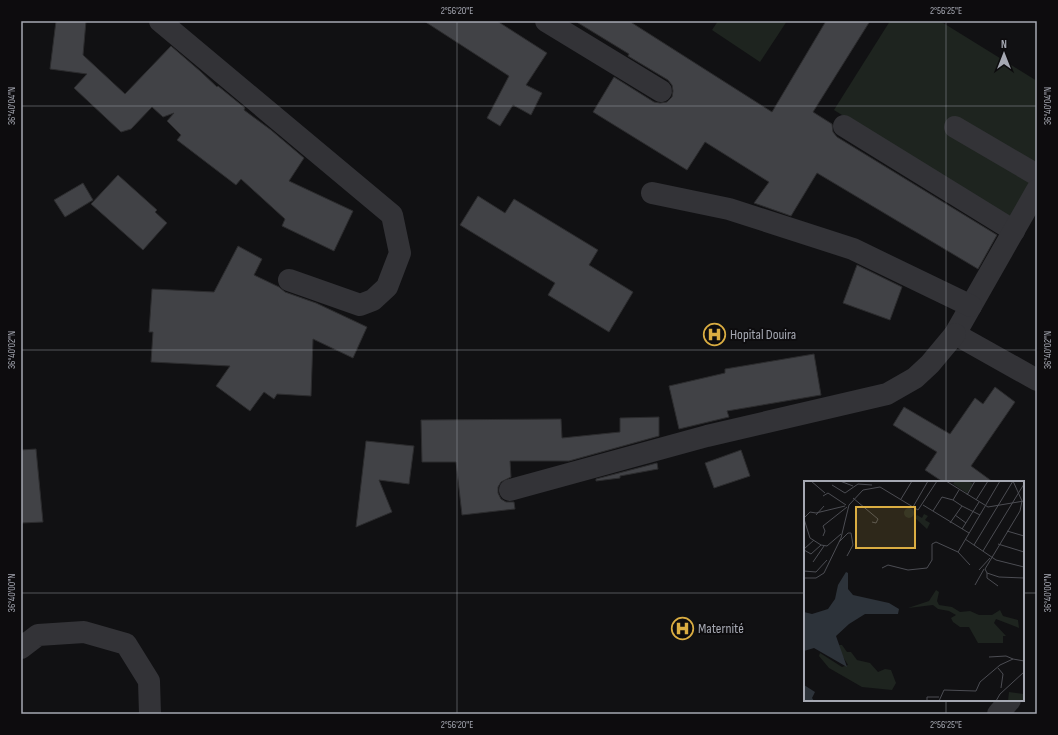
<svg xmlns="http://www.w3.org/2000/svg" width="1058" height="735" viewBox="0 0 1058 735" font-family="'Sofia Sans Condensed',sans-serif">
<rect width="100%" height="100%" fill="#111113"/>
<g fill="#1e241f">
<path d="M 718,21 L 787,21 L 760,62 L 712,30 Z"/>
<path d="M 890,21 L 940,21 L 1037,81 L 1037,180 L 1011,221 L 834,110 Z"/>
</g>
<g fill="#414246" stroke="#2c2c2e">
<path d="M 56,21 L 86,21 L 83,55 L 125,94 L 171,46 L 200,71 L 217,87 L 218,86 L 245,108 L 244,110 L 271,130 L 304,158 L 289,181 L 353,211 L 334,251 L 282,226 L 285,219 L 241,179 L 236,185 L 177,140 L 181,135 L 167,121 L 174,113 L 163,117 L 152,107 L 131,129 L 121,132 L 74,88 L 87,74 L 50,69 Z"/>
<path d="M 424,21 L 497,21 L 547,53 L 526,85 L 542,93 L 531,115 L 513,105 L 500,126 L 487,118 L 509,76 Z"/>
<path d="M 575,21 L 629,21 L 772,112 L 826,21 L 870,21 L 813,112 L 832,124 L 833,132 L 837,137 L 997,235 L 978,269 L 817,173 L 791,216 L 754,203 L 769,182 L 705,142 L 687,170 L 593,112 L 614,77 L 654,102 L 660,103 L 667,102 L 672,97 L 673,91 L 672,85 L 668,80 L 628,56 L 629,54 Z"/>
<path d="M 118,175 L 157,210 L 155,212 L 167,223 L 143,250 L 91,204 Z"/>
<path d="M 83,183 L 93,200 L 65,217 L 54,200 Z"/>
<path d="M 478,196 L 505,213 L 514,199 L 598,250 L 589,265 L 633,292 L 609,332 L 548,295 L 555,283 L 460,225 Z"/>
<path d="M 238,246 L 262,259 L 254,275 L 279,287 L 285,292 L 316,303 L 367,327 L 353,358 L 313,339 L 311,396 L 277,394 L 274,399 L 264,392 L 250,411 L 216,386 L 230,366 L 151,362 L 153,332 L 149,332 L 152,289 L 214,292 Z"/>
<path d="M 857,265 L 902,287 L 890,320 L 843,303 Z"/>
<path d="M 814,354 L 821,395 L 727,411 L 729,417 L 679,429 L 669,386 L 725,373 L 725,369 Z"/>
<path d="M 995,387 L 1015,402 L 971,466 L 993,482 L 943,482 L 925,470 L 937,452 L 893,425 L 904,407 L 950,434 L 975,398 L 983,404 Z"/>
<path d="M 659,417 L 659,436 L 569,461 L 510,461 L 511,477 L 501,482 L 498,487 L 498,493 L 501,499 L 506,502 L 514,502 L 515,509 L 462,515 L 456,462 L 422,462 L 421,420 L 561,419 L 562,438 L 620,432 L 620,418 Z"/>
<path d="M 366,441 L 414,446 L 409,484 L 379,480 L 392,512 L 356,527 Z"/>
<path d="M 36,449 L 43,522 L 21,523 L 21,450 Z"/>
<path d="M 741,450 L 750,476 L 714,488 L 705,463 Z"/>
<path d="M 657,463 L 658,469 L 620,476 L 620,478 L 596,481 L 596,479 Z"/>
</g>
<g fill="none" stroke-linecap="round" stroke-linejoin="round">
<g stroke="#333337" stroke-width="22">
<path d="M 160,21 L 392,215 L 400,253 L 387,287 L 373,300 L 360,305 L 289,280"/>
<path d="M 546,21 L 661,91"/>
<path d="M 844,126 L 1014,231"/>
<path d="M 955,127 L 1037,175"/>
<path d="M 1037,190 L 955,334 L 1037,380"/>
<path d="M 652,193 L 729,209 L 853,249 L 971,306"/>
<path d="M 510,490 L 707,436 L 887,394 L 915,378 L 930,364 L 955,334"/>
<path d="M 21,648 L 38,635 L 84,632 L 126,644 L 149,681 L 150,714"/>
<path d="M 998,714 L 1010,700"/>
</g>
</g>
<path fill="none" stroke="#a5a8b2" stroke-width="1" stroke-opacity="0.45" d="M 457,21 L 457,714M 946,21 L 946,482M 21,106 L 1037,106M 21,350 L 1037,350M 21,593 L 805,593M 1023,593 L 1037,593M 946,700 L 946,714"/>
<defs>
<symbol id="hospital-ring" viewBox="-11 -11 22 22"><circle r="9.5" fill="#0d0c0e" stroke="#daad42" stroke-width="1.5"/><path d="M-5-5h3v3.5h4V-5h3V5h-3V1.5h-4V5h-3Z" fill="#daad42"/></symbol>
</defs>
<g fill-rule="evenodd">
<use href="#hospital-ring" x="702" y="322" width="25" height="25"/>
<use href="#hospital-ring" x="670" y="616" width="25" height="25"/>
</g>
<g text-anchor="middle" stroke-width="4" stroke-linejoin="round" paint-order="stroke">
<g font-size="14" fill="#a5a8b2" stroke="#0d0c0e" text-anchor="start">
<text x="730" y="339">Hopital Douira</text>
<text x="698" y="633">Maternité</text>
</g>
</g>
<g transform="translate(804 481)">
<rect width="220" height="220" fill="#111113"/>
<path d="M 151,0 L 164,0 L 169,3 L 163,12 L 149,3 ZM100 32a5 5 0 1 1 10 0a5 5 0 1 1-10 0ZM 120,33 L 124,35 L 121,39 L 126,42 L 123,48 L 111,37 L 113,34 L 118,37 ZM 132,109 L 135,111 L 133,120 L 135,124 L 148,126 L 156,131 L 166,130 L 175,134 L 188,134 L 196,129 L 199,135 L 214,139 L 215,147 L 192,138 L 190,142 L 202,155 L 199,155 L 199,162 L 174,162 L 165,146 L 156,146 L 149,141 L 147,137 L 152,134 L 145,130 L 134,128 L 129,124 L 104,127 L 125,120 ZM 35,164 L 38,164 L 43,171 L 47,171 L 53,179 L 66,182 L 74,191 L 81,188 L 87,189 L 92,202 L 88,209 L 58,206 L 25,187 L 15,175 L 16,172 L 38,186 L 44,184 L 36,171 ZM 205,211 L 220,213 L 220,220 L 204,220 Z" fill="#1e241f"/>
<path d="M 42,91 L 44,92 L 44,108 L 49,114 L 85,122 L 95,128 L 94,133 L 61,133 L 45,143 L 32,155 L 43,186 L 10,167 L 0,170 L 0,131 L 8,133 L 24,128 L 31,118 L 34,104 ZM 0,204 L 11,211 L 8,217 L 10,220 L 0,220 Z" fill="#2d333a"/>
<path fill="none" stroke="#4c4d53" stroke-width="1" d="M 7,0 L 21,12M 36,0 L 49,5M 142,0 L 184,26 L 220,20M 209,0 L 218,20M 28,4 L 41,12 L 54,3 L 68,4M 163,14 L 171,0M 19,15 L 24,12 L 42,24M 49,17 L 74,38 L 72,42 L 68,41M 97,18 L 108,0M 172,19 L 184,0M 218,20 L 216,30 L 181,88 L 183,92 L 195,96 L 220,97M 119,24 L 165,52M 158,25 L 176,34M 109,26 L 124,0M 129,30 L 138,16 L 149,19M 12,34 L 20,25M 151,34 L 162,42M 0,37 L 6,31 L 12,32 L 41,25M 0,38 L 6,57 L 17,64 L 23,65 L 37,53M 146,42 L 158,25 L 149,19 L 155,9M 158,48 L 175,21M 203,50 L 220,55M 19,55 L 21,50 L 19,45 L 43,26M 161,58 L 192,79 L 220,86M 35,61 L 44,52 L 47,52 L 49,64 L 43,75M 194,63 L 220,71M 170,64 L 209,0M 0,68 L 10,59M 0,69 L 7,73 L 17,64M 179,70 L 220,3M 154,71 L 196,0M 9,81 L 20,65M 78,87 L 84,84 L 104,89 L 123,87 L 128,79 L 128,63 L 132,61 L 154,71 L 166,84M 175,89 L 186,77M 0,90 L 12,91 L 23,79M 183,92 L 183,97 L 194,105M 0,97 L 12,97 L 20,92 L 37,57 L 45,24 L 59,9 L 76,6 L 114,29 L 133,0M 171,104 L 180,88M 185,176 L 202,175 L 209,178M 194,187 L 199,193 L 197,207M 123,220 L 123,216 L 135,216M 135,220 L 140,209 L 172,210 L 176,201 L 196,184 L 209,178 L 220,180M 192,220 L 196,213 L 220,191"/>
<path fill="#daad42" fill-opacity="0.15" stroke="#daad42" stroke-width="2" d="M 52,26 L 111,26 L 111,67 L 52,67 Z"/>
<rect width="220" height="220" fill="none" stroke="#a5a8b2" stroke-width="2"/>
</g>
<rect width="1058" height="735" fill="none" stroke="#0d0c0e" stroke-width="44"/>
<g transform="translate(1004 54)" stroke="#0d0c0e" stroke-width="3" paint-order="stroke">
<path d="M0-3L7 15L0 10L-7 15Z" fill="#a5a8b2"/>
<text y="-6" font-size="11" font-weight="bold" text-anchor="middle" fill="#a5a8b2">N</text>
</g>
<rect x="22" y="22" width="1014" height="691" fill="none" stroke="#a5a8b2" stroke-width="1.5"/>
<g font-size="10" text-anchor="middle" fill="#a5a8b2">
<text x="457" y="14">2°56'20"E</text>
<text x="946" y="14">2°56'25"E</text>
<text transform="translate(11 106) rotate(-90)" y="4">36°40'04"N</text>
<text transform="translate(1047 106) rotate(-90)" y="4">36°40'04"N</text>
<text transform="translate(11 350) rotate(-90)" y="4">36°40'02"N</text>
<text transform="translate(1047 350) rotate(-90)" y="4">36°40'02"N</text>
<text transform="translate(11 593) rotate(-90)" y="4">36°40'00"N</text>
<text transform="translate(1047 593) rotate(-90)" y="4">36°40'00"N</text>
<text x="457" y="728">2°56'20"E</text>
<text x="946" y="728">2°56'25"E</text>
</g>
</svg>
